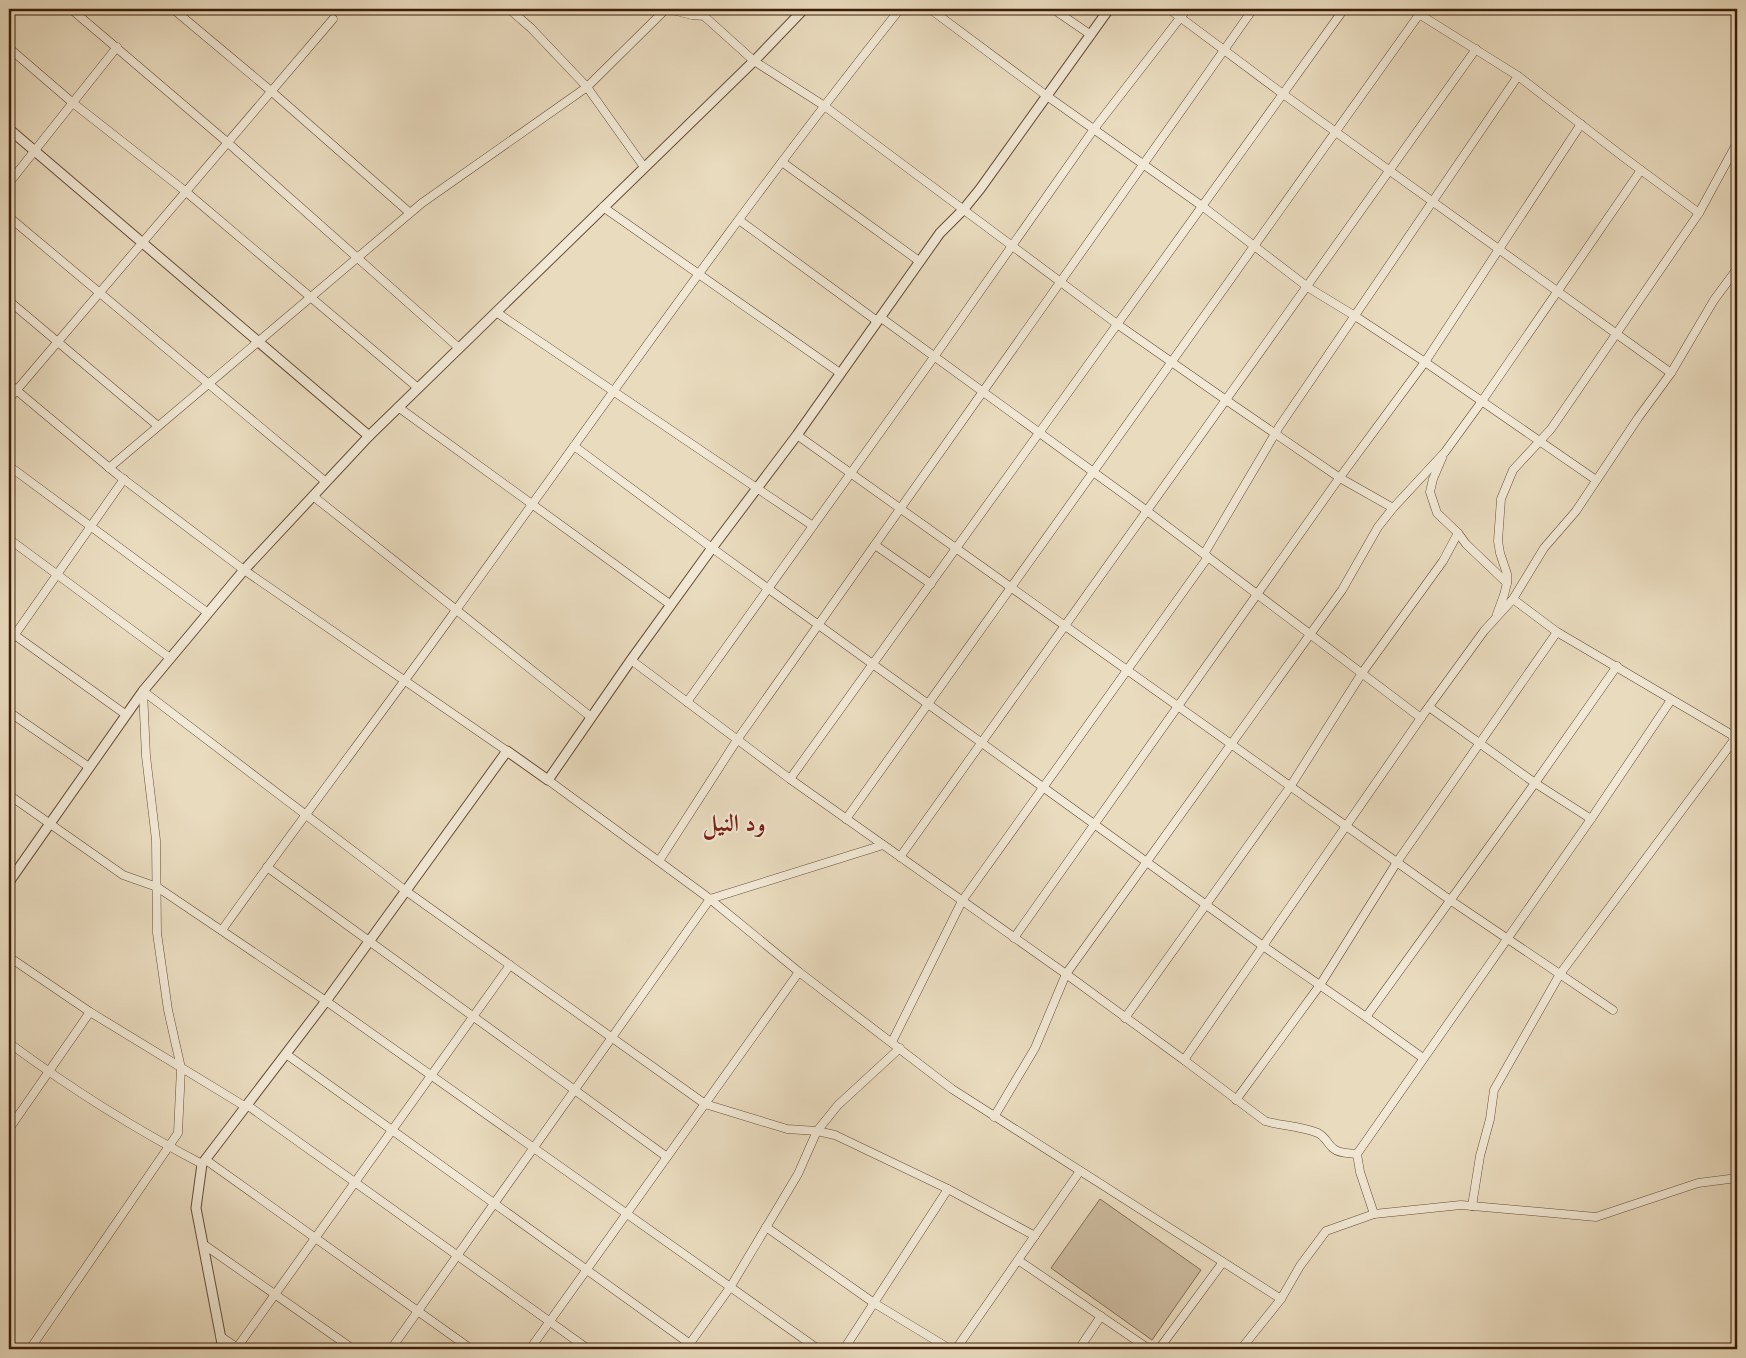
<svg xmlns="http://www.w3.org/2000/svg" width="1746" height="1358" viewBox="0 0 1746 1358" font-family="'Libre Caslon Text',Amiri,serif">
<rect width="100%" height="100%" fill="#e9dbbe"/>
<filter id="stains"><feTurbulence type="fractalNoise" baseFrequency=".004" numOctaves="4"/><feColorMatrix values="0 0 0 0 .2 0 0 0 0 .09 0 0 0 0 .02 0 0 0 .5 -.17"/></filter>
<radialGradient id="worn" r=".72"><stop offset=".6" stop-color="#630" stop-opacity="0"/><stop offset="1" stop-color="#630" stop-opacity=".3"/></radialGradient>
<path fill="#ccbb9f" stroke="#846c54" d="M 1100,1199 L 1201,1270 L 1152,1340 L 1051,1268 Z"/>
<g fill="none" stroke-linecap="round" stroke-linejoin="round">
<defs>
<g id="minor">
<path d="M 71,9 L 227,142 L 459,348"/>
<path d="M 173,9 L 271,91 L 410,213"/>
<path d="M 509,9 L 531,28 L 587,87 L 644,167"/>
<path d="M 668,9 L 692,15 L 704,16 L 754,61 L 823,105 L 1117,324 L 1226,400 L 1340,478 L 1393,508"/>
<path d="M 930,9 L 1047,96 L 1202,206 L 1309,288 L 1355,316 L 1425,362 L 1596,480"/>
<path d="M 1053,9 L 1091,35"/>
<path d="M 1169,9 L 1283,94 L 1671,373"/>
<path d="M 1411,9 L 1518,76 L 1626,159 L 1699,213"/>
<path d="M 9,48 L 73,103 L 185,191 L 418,388"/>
<path d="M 782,162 L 919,261"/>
<path d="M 9,183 L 117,47"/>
<path d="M 603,207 L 840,373"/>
<path d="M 9,217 L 326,482"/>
<path d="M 739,220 L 877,321"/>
<path d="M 9,301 L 158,426"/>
<path d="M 496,312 L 813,526"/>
<path d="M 880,317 L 1147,511 L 1421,718"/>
<path d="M 9,384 L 118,475 L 244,570 L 507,751"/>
<path d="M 9,399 L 333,19"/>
<path d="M 398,407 L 671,605"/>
<path d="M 797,435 L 1450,900 L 1613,1010"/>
<path d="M 574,446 L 712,548 L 1263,946 L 1366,1017 L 1535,783 L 1617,666"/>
<path d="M 1442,458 L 1433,479 L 1430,492 L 1437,513 L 1458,533 L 1466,544 L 1507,583"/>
<path d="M 9,466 L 208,613"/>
<path d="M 109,468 L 422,203 L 587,87 L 666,9"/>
<path d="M 313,496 L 591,717"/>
<path d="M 9,539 L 170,658"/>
<path d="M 875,545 L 931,584"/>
<path d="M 1204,554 L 1279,427 L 1518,76"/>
<path d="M 1497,614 L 1504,595 L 1507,583 L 1507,574 L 1500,553 L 1498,541 L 1501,499 L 1513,470 L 1551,429 L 1699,213 L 1737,143"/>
<path d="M 9,631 L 125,714"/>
<path d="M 9,643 L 124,479"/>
<path d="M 631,660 L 790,779 L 1066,974 L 1184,1060 L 1425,712 L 1484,631 L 1513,599 L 1544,548 L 1576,511 L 1638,418 L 1671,373 L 1714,300 L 1737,269"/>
<path d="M 143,691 L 406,891 L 705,1104 L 787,1129 L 817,1131 L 835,1135 L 948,1189 L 1035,1236"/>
<path d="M 687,702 L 934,357 L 1094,129 L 1187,9"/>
<path d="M 1429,707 L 1535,783 L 1591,819"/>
<path d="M 9,712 L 89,767"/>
<path d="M 790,779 L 1344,9"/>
<path d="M 548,780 L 710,899 L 799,972 L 952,1089 L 1281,1299"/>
<path d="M 9,795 L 123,875 L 157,887 L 326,1001 L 818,1349"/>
<path d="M 846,819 L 1423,9"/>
<path d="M 900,857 L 1476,49"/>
<path d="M 659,861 L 737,740 L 1253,9"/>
<path d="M 267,867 L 667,1157"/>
<path d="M 222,930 C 299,822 379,717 456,610 C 602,408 745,204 900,9"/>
<path d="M 1014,938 L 1335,484 L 1425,362 L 1581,124"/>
<path d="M 9,957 L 90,1012 L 246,1107"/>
<path d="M 1366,1017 L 1423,1058"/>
<path d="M 1125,1018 L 1290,787 L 1362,673 L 1443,561 L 1458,533"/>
<path d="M 892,1042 L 962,901 L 1208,557"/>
<path d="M 9,1043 C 70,1088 135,1129 202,1164"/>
<path d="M 286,1054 L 697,1349"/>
<path d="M 1184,1060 L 1265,1121 C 1282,1126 1301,1126 1318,1133 C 1326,1137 1328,1145 1334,1149 C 1340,1154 1350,1153 1357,1154 L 1360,1172 L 1374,1214"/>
<path d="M 1236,1100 L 1320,985 L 1397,862 L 1557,632"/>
<path d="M 247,1105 L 588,1349"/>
<path d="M 994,1117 L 1035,1048 L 1066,974 L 1342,590 L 1378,527 L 1393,508 L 1445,452 L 1482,401 L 1641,170"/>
<path d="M 9,1129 L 90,1012"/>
<path d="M 1357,1154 L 1591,819 L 1671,700"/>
<path d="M 206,1160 L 471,1349"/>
<path d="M 1472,1206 L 1480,1156 L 1490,1119 L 1494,1090 L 1560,974 L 1734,740 L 1732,735 L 1557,632 L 1513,599"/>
<path d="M 766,1227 L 874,1303 L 950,1349"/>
<path d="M 203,1244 L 353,1349"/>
<path d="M 1018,1260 L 1149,1349"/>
<path d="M 220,1336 L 239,1349"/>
<path d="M 30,1349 L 178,1133 L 181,1068 L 168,1010 L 157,933 L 156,840 L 146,756 L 143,691"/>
<path d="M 236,1349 L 510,965"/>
<path d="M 391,1349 L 710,899 L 883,845"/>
<path d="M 530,1349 L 799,972"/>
<path d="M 686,1349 L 731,1286 L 798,1174 L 817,1131 L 838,1105 L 900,1048"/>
<path d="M 844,1349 L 948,1189"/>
<path d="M 956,1349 L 1080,1171"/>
<path d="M 1079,1349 L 1101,1316"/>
<path d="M 1159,1349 L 1223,1262"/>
<path d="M 1241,1349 L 1281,1299 L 1300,1266 L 1326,1231 L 1374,1214 L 1461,1205 L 1596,1217 L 1698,1183 L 1737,1178"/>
</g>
<g id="tertiary">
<path d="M 9,129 L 369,436"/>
<path d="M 9,882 L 143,691 L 244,570 L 369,436 L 756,59 L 804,9"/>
<path d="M 223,1349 L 196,1208 L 202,1164 L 326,1001 L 507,751 L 548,780 L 631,660 L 712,548 L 797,435 L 940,233 L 963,210 L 980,189 L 1109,9"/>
</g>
</defs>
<use href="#minor" stroke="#674d36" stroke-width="9"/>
<use href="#tertiary" stroke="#674d36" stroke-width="11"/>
<use href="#minor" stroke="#f1e8d5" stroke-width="8"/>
<use href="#tertiary" stroke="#f1e8d5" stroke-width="9"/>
</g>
<g text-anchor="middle" stroke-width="4.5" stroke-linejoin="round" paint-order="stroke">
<g font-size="24" font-weight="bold" fill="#7a1f14" stroke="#f1e8d5">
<text x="734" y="831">ود النيل</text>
</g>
</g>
<rect width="1746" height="1358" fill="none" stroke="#e9dbbe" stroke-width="30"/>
<rect x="10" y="10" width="1726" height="1338" fill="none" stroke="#3c1e08" stroke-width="2.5"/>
<rect x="15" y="15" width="1716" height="1328" fill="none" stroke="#3c1e08"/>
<rect width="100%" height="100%" filter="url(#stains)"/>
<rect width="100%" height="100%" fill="url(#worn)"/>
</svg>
